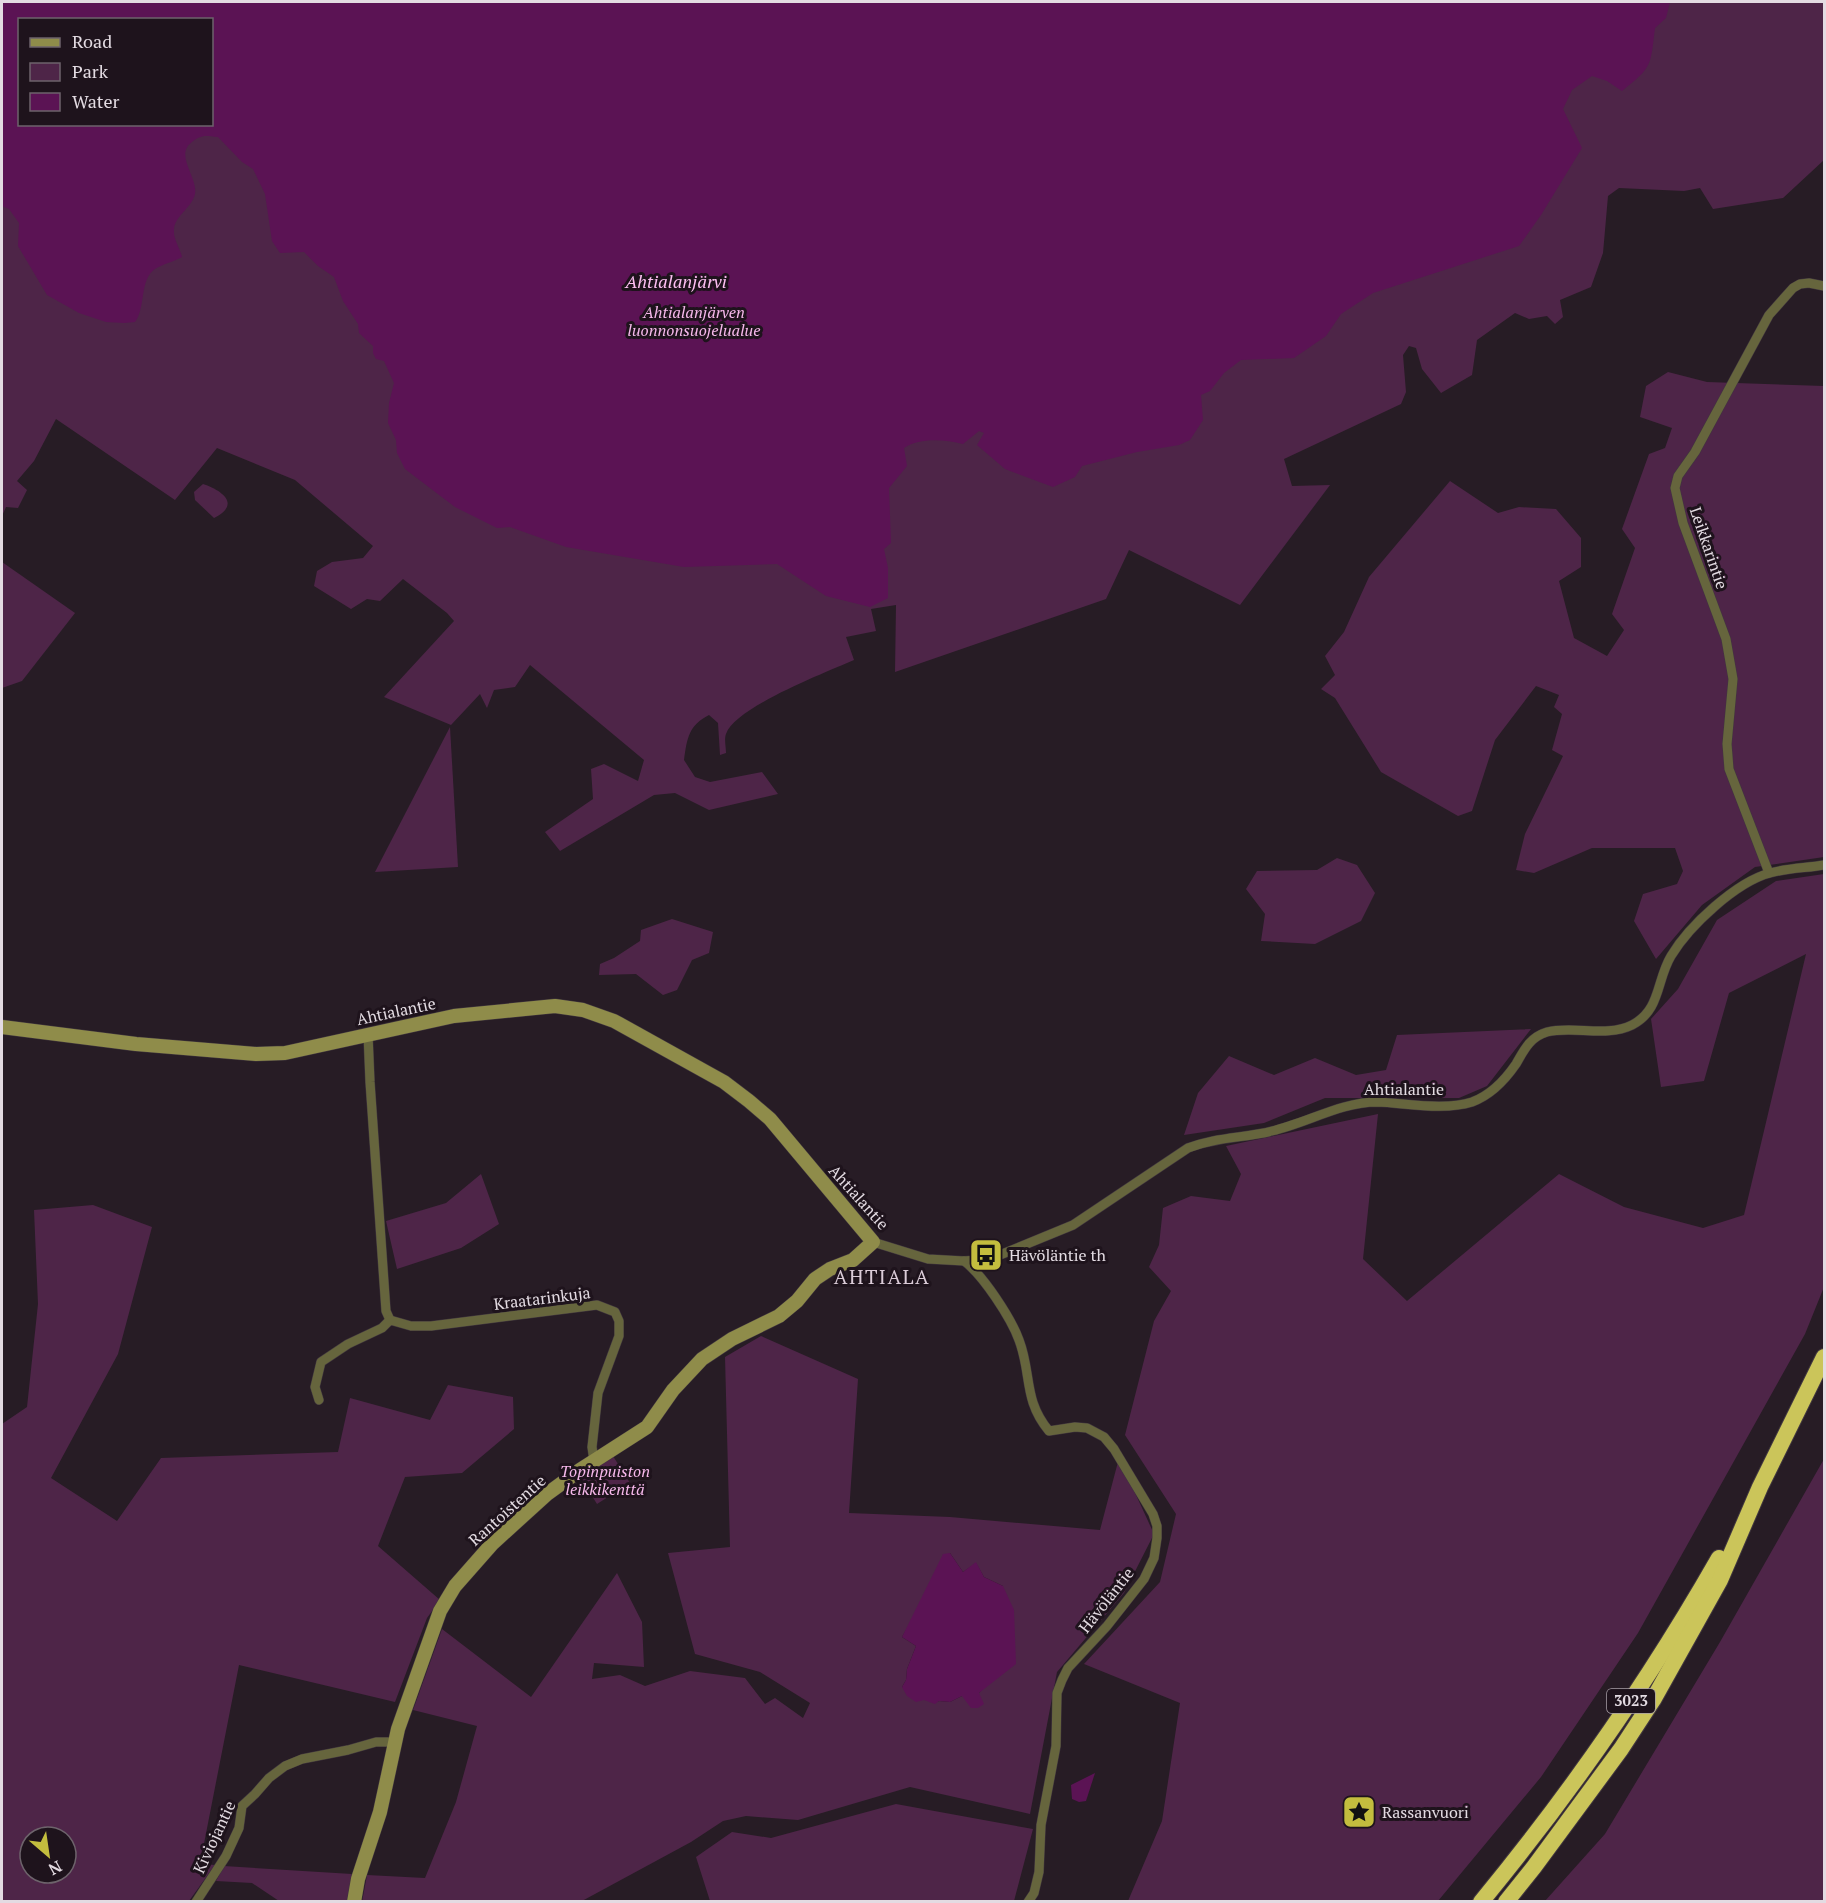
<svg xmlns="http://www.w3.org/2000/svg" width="1826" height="1903" viewBox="0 0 1826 1903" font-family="'PT Serif',serif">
<rect width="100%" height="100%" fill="#271c25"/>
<g fill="#4e2548" fill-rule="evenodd">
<path d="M 2,2 L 1824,2 L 1824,160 L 1783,198 L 1713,209 L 1700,188 L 1684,191 L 1619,188 L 1608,196 L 1603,253 L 1591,287 L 1560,300 L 1563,317 L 1555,324 L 1547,316 L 1529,319 L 1515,313 L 1477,340 L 1472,375 L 1441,393 L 1422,369 L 1416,348 L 1409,346 L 1403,355 L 1406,392 L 1401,404 L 1284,459 L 1292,486 L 1330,485 L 1240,605 L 1129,550 L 1106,599 L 895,672 L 896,605 L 871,609 L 876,631 L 846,637 L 854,660 C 827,672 735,707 726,734 C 724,739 726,747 726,753 L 720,755 L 718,723 L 709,715 C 689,725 687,738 684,760 L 695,777 L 710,782 L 762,772 L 778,794 L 709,810 L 675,793 L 654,795 L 560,851 L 545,832 L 593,799 L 591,769 L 604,764 L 638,781 L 644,760 L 530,665 L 515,687 L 494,690 L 487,708 L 480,694 L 451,725 L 384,697 L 454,621 L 447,613 L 403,579 L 380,601 L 367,599 L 351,609 L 314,586 L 317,571 L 332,562 L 363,558 L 373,546 L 295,480 L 217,448 L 175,500 L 56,419 L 34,461 L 17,481 L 27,490 L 18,508 L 6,507 L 2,516 ZM 20,20 L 212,20 L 212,124 L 20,124 Z"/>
<path d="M 1668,372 L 1707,382 L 1824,386 L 1824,857 L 1755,867 L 1702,905 L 1656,959 L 1634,921 L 1643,894 L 1677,884 L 1683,871 L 1675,848 L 1592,848 L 1534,873 L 1516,870 L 1525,834 L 1563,756 L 1552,750 L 1562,714 L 1554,707 L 1559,695 L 1536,686 L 1495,740 L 1472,811 L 1458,816 L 1381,772 L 1335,698 L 1321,689 L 1335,675 L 1325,656 L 1344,632 L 1369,577 L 1450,481 L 1498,513 L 1519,507 L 1556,509 L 1581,538 L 1581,567 L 1559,581 L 1574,638 L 1607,656 L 1624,630 L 1612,614 L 1635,548 L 1622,529 L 1649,454 L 1665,448 L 1672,428 L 1640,417 L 1646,386 Z"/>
<path d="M 203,484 C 221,490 242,504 214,518 L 195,500 L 194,492 Z"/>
<path d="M 2,562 L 75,613 L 22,681 L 2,688 Z"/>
<path d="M 450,727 L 458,867 L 375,872 Z"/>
<path d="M 1337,858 L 1357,865 L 1375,893 L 1361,921 L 1315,944 L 1261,941 L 1265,914 L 1246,889 L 1257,871 L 1317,870 Z"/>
<path d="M 1824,874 L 1824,1287 L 1805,1334 L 1638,1633 L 1541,1777 L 1438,1901 L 1128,1901 L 1162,1821 L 1180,1703 L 1084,1664 L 1160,1582 L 1176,1514 L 1125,1435 L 1154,1321 L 1171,1291 L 1149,1267 L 1159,1245 L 1163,1208 L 1191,1196 L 1230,1201 L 1241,1174 L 1226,1146 L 1378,1114 L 1363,1259 L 1407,1301 L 1559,1174 L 1624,1207 L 1703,1228 L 1744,1215 L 1806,954 L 1729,993 L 1704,1081 L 1661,1087 L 1651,1019 L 1678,989 L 1717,920 L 1776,881 Z"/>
<path d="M 672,919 L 713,932 L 709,953 L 692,960 L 677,990 L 663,995 L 636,974 L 599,975 L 600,964 L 614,958 L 640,941 L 641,930 Z"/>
<path d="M 1531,1029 L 1487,1086 L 1459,1098 L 1325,1098 L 1264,1123 L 1184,1135 L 1198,1093 L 1229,1056 L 1274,1075 L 1315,1058 L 1356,1075 L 1386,1070 L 1397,1035 Z"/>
<path d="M 481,1174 L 499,1224 L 461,1248 L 397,1269 L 386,1221 L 446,1203 Z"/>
<path d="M 93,1205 L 152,1227 L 118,1354 L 51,1478 L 117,1521 L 161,1458 L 338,1452 L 350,1398 L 430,1420 L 448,1385 L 513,1397 L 514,1429 L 462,1473 L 405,1477 L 378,1546 L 440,1600 L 427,1618 L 395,1702 L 239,1665 L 200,1864 L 215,1865 L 189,1901 L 2,1901 L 2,1424 L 27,1407 L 38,1304 L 34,1210 ZM 30,1837 L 66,1837 L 66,1873 L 30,1873 Z"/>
<path d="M 761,1336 L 858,1379 L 849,1513 L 950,1517 L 1100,1530 L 1119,1458 L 1154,1534 L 1124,1593 L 1057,1672 L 1030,1814 L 910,1787 L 798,1820 L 746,1816 L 723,1821 L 691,1842 L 582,1901 L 362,1902 L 367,1875 L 425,1878 L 456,1802 L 477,1726 L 413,1710 L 442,1629 L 531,1697 L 617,1573 L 642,1622 L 644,1667 L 594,1663 L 592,1679 L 620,1675 L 645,1686 L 690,1671 L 745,1678 L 765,1704 L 775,1698 L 803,1718 L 810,1703 L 760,1672 L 695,1654 L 668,1553 L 730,1547 L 725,1357 ZM 950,1553 L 963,1572 L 976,1563 L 984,1577 L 1003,1586 L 986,1686 L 979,1693 L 962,1696 L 950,1702 L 939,1701 L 935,1703 L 902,1687 L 906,1680 L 907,1669 L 916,1646 L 902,1637 Z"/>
<path d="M 613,1456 L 630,1483 L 597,1504 L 580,1477 Z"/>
<path d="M 1824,1459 L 1824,1901 L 1545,1901 L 1605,1834 L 1720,1642 Z"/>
<path d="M 896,1804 L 1033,1829 L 1014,1901 L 710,1901 L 696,1857 L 732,1832 L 771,1838 Z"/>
<path d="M 224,1866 L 352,1874 L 347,1901 L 279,1901 L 252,1883 L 216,1881 Z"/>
</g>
<g fill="#5b1354" fill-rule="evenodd">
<path d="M 2,2 L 1670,2 L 1666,18 L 1655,28 C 1650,67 1653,66 1622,91 L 1607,81 L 1592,76 L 1572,90 L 1563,109 L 1582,148 L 1541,215 L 1519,246 L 1373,293 L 1341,314 L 1326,336 L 1294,358 L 1241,360 L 1224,373 L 1210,391 L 1201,395 L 1203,420 L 1190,440 L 1179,445 L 1137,452 L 1082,466 L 1075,477 L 1053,487 L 1005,469 L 977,445 L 984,433 L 979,431 L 963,444 C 945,440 921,437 904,448 L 907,466 L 889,488 L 891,543 L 884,549 L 888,568 L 888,598 L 870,607 L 826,596 L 777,564 L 684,567 L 566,547 L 510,527 L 497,528 L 455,507 L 405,469 L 397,453 L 396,440 L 388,423 L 389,403 L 394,383 L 384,361 L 376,359 L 373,353 L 373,346 L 359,333 L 358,324 L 343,301 L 334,277 L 318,266 L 304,252 L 280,253 L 272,241 L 265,194 L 253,169 L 242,162 L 218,137 C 206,136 202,134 192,142 C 174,155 198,177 195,194 C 192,208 174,216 174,230 C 173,239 180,248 182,257 C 173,262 163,264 155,269 C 139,280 146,308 135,322 L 124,323 L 106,322 L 79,313 L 47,295 L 18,246 L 19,223 L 9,209 L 2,206 ZM 20,20 L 212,20 L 212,124 L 20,124 Z"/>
<path d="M 950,1553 L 963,1572 L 976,1562 L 984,1577 L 1003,1586 L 1014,1610 L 1016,1664 L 979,1693 L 984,1704 L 978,1708 L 971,1708 L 962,1696 L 950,1702 L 939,1701 L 935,1704 L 924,1700 L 916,1702 L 907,1696 L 902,1687 L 906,1680 L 907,1669 L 916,1646 L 902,1637 L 943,1554 Z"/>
<path d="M 1095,1773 L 1086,1801 L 1079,1802 L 1072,1799 L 1071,1785 Z"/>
</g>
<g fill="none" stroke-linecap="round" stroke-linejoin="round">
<defs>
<g id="street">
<path d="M 1769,873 L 1729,769 L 1727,744 L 1733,679 L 1726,639 L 1683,523 L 1675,488 L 1678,476 L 1695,452 L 1769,315 L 1793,288 L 1800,284 L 1809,283 L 1824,286"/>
<path d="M 368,1034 L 370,1082 L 386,1311 L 390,1320"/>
<path d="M 873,1242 L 928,1259 L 964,1261 L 990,1259 L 1073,1225 L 1188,1148 C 1216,1137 1244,1138 1272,1131 C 1307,1123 1341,1102 1377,1102 C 1406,1103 1444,1111 1472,1102 C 1491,1095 1505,1080 1516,1064 C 1524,1050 1530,1037 1547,1032 C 1573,1025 1606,1038 1632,1025 C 1661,1010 1656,981 1671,956 C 1689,926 1736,882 1770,873 C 1788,868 1807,868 1824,865"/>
<path d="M 964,1261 C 983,1275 1011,1318 1019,1340 C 1032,1374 1023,1400 1049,1431 L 1075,1427 L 1087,1428 L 1104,1437 L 1114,1449 L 1153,1514 L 1157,1526 L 1157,1538 L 1154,1558 L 1144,1579 L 1107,1626 L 1068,1668 L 1062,1680 L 1057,1693 L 1056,1746 L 1041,1825 L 1039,1872 L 1034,1893 L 1028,1902"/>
<path d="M 319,1400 L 315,1387 L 321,1362 L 348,1344 L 382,1328 L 390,1320 L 411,1326 L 431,1326 L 597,1305 L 615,1312 L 619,1321 L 619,1336 L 598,1393 L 592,1447 L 594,1461"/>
<path d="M 196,1902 L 226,1856 L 239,1828 L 242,1806 L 255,1794 L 269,1778 L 285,1766 L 302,1759 L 348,1750 L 376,1742 L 394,1742"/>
</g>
<path id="secondary" d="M 2,1027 L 136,1044 L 256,1054 L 285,1053 L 454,1016 L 555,1006 L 583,1010 L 614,1021 L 724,1082 L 749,1101 L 770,1119 L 873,1242 L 853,1260 L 830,1269 L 815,1279 L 797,1301 L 779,1316 L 732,1339 L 702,1359 L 673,1390 L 647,1427 L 580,1470 L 547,1494 L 492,1544 L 455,1586 L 440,1611 L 398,1729 L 380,1812 L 358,1879 L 354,1902"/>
<g id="highway">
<path d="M 1481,1902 C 1570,1794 1650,1679 1719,1558"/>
<path d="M 1506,1902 L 1534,1867 L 1621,1749 L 1653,1700 L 1720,1580 L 1760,1487 L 1824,1357"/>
</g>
</defs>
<use href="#street" stroke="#41373f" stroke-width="10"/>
<use href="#secondary" stroke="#41373f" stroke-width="15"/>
<use href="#highway" stroke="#41373f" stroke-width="18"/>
<use href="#street" stroke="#66653d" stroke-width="9"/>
<use href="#secondary" stroke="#8f8c4a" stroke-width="14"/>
<use href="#highway" stroke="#cbc55a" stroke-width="16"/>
</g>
<defs>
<symbol id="bus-square" viewBox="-11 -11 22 22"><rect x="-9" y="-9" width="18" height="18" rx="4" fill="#c3bd3e" stroke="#1e131c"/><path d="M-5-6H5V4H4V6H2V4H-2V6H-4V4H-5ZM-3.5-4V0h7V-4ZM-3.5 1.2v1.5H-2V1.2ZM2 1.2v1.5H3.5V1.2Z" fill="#111"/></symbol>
<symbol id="sight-square" viewBox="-11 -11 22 22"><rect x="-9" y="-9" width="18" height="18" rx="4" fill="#c3bd3e" stroke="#1e131c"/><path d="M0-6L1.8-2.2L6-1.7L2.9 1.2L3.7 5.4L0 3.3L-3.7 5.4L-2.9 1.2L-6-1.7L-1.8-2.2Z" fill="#111"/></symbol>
</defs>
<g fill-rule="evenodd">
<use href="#bus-square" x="967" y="1236" width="38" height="38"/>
<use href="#sight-square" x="1340" y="1793" width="38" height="38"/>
</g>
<g text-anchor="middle" stroke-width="6" stroke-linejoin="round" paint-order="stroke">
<rect fill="#1e131c" stroke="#a89fa7" stroke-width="1.5" x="1607" y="1689" width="48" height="24" rx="4.5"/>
<g font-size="15" font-weight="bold" fill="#e3dbe2">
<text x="1631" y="1706">3023</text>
</g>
<g font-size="16" font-style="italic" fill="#f6b8eb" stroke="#1e131c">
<text x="694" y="318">Ahtialanjärven<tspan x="694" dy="18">luonnonsuojelualue</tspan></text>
<text x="605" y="1477">Topinpuiston<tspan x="605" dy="18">leikkikenttä</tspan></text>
</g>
<g font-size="16" fill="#e3dbe2" stroke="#1e131c">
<text transform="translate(1709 548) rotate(71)" y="6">Leikkarintie</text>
<text transform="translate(396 1011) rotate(-12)" y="6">Ahtialantie</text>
<text x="1404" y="1095">Ahtialantie</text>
<text transform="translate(859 1197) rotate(48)" y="6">Ahtialantie</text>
<text transform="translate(542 1298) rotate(-7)" y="6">Kraatarinkuja</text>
<text transform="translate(507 1510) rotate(-42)" y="6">Rantoistentie</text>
<text transform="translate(1106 1600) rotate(-52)" y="6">Hävöläntie</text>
<text transform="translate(214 1837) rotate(-65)" y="6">Kiviojantie</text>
</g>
<g font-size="16" fill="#e3dbe2" stroke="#1e131c" text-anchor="start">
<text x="1009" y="1261">Hävöläntie th</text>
<text x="1382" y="1818">Rassanvuori</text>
</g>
<g font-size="18" font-style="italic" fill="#fdbff2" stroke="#1e131c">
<text x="676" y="288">Ahtialanjärvi</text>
</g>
<g font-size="20" letter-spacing="1.5" fill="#dbccd8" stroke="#1e131c">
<text x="882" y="1284">AHTIALA</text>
</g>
</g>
<rect width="1826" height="1903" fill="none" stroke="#e3dbe2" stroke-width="6"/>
<rect x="18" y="18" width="195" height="108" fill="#1e131c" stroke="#6d636b" stroke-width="1.5"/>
<rect x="30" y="38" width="30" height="9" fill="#8f8c4a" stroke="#6d636b" stroke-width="1.5"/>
<text x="72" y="48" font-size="18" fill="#e3dbe2">Road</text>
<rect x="30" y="63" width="30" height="18" fill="#4e2548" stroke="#6d636b" stroke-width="1.5"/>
<text x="72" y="78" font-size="18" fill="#e3dbe2">Park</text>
<rect x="30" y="93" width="30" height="18" fill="#5b1354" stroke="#6d636b" stroke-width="1.5"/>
<text x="72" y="108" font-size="18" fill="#e3dbe2">Water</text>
<g transform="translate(48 1855) rotate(151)"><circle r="28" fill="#1e131c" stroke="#6d636b" stroke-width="1.5"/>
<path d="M0-4.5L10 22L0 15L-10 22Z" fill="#c3bd3e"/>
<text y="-9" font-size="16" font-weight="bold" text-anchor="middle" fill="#e3dbe2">N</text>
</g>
</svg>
